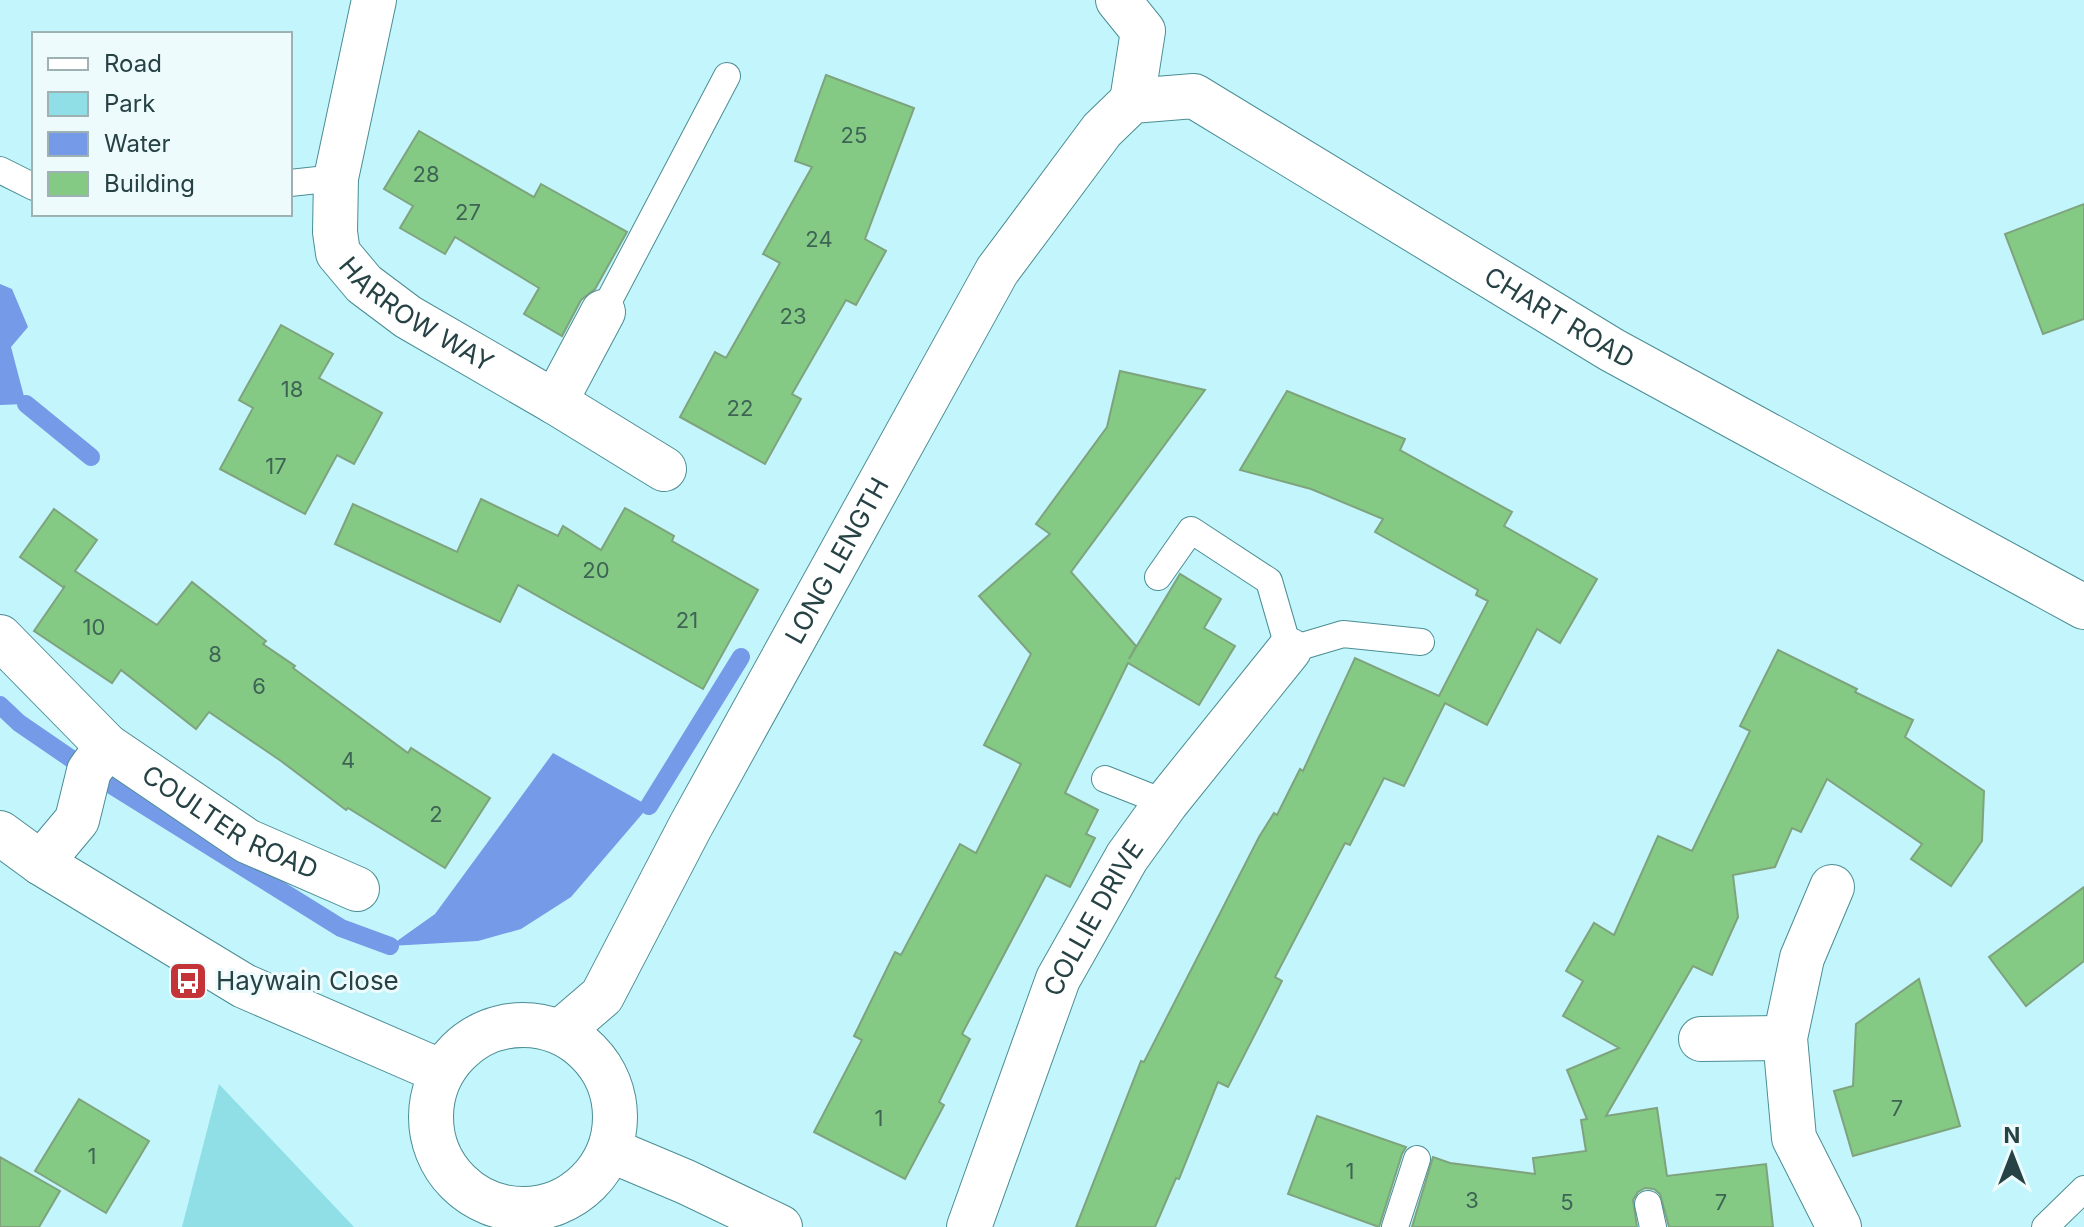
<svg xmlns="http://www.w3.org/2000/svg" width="2084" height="1227" viewBox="0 0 2084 1227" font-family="Inter,sans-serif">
<rect width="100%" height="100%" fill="#c2f6fc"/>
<path fill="#90dfe7" d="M 219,1084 L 354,1227 L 182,1227 Z"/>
<g fill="#759ae7">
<path d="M 0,284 L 12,289 L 28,327 L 11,347 L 26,404 L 0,405 Z"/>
<path d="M 553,753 L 649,806 L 571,897 L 521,929 L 478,941 L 390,946 L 435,914 Z"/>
</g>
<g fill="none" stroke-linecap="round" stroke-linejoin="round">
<g stroke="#759ae7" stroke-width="18">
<path d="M 26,404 L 91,457"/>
<path d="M 0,705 L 19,723 L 89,771 L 341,928 L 390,946"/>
<path d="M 649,806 L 741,657"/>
</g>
</g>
<g fill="#84ca84" stroke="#7ea37d" stroke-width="2">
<path d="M 826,75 L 914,108 L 865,239 L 886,251 L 856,305 L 846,300 L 792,394 L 801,399 L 765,464 L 680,417 L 715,352 L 726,358 L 780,263 L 763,254 L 812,167 L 795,161 Z"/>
<path d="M 419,131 L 534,197 L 541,184 L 627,232 L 595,289 L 581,300 L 562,336 L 524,314 L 539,288 L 455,237 L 445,254 L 400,228 L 413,206 L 384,189 Z"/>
<path d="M 2084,204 L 2084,319 L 2043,334 L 2005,234 Z"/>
<path d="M 281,325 L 333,354 L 319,378 L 382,413 L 354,464 L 337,455 L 305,514 L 220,469 L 253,408 L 239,400 Z"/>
<path d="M 1120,371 L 1205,390 L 1071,572 L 1136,646 L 1129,659 L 1180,574 L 1221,599 L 1204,628 L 1235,646 L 1199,705 L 1128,663 L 1065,793 L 1098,810 L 1086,834 L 1095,838 L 1070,887 L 1046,875 L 962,1034 L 970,1039 L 939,1102 L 944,1105 L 905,1179 L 814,1132 L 862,1040 L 854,1036 L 895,952 L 901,955 L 960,844 L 976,853 L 1021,764 L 984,745 L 1031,654 L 979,596 L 1050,534 L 1036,524 L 1107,427 Z"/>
<path d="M 1287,391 L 1405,439 L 1400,450 L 1512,512 L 1504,526 L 1597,579 L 1560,643 L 1537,629 L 1487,725 L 1445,703 L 1404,786 L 1384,778 L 1350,845 L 1345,843 L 1275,977 L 1282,981 L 1228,1087 L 1218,1082 L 1179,1179 L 1176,1178 L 1155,1227 L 1076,1227 L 1141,1061 L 1144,1062 L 1259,837 L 1274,813 L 1277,815 L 1300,769 L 1303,771 L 1355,658 L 1439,696 L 1488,601 L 1476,595 L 1478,590 L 1375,532 L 1383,519 L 1311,489 L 1240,470 Z"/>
<path d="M 481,499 L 558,536 L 563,526 L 601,550 L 625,508 L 674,536 L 672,541 L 758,590 L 703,689 L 518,585 L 500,622 L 335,544 L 353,504 L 457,552 Z"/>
<path d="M 54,509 L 97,540 L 75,571 L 157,625 L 192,582 L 266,641 L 263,644 L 295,666 L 293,668 L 408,753 L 411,748 L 490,798 L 445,868 L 348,808 L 346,810 L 281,761 L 209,712 L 196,729 L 121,670 L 112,683 L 34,631 L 65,586 L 63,587 L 20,557 Z"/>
<path d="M 1778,650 L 1857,689 L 1855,692 L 1913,720 L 1905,737 L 1984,791 L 1982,841 L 1951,886 L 1911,859 L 1922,844 L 1827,779 L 1801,832 L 1792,828 L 1775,867 L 1733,875 L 1738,917 L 1712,975 L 1693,966 L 1606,1116 L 1657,1108 L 1667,1176 L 1766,1164 L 1773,1227 L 1669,1227 L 1660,1194 L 1654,1189 L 1645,1188 L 1638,1192 L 1633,1200 L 1637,1227 L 1412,1227 L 1433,1157 L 1450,1163 L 1535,1174 L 1533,1158 L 1586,1151 L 1581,1120 L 1587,1119 L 1567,1070 L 1619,1048 L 1563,1016 L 1583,981 L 1566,971 L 1594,923 L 1614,935 L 1658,836 L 1692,851 L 1750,731 L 1740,726 Z"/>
<path d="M 2084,887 L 2084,961 L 2026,1006 L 1989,957 Z"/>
<path d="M 1919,979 L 1960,1126 L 1853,1156 L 1834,1091 L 1853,1086 L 1856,1024 Z"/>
<path d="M 79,1099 L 149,1141 L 106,1213 L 35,1171 Z"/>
<path d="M 1317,1116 L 1406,1147 L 1402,1154 L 1379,1227 L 1288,1194 Z"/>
<path d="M 0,1157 L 60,1191 L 39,1227 L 0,1227 Z"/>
</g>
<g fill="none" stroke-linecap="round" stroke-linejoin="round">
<defs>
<g id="lane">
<path d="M 0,170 L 34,187"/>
<path d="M 290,183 L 336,178"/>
<path d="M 603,312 L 727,76"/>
<path d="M 1158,577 L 1191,530 L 1269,581 L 1289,650 L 1343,634 L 1421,642"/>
<path d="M 1105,779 L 1166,803"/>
<path d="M 1648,1204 L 1653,1227"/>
<path d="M 1395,1227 L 1417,1159"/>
<path d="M 2045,1227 L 2084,1189"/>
</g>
<g id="street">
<path id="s1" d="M 374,0 L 336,178 L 335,232 L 338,253 L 364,284 L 408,317 L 555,402 L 664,469"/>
<path d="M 1118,0 L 1143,31 L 1132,101"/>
<path d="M 555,402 L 603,312"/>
<path id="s2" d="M 0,637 L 107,746 L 247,841 L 357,889"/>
<path d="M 41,863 L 77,820 L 89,771 L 107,746"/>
<path d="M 1832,887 L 1802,958 L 1785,1038 L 1794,1138 L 1839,1227"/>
<path d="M 1701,1039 L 1785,1038"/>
<path d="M 610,1150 L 686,1182 L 780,1227"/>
<path id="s3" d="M 969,1227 L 1058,979 L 1127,857 L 1166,803 L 1289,650"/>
</g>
<g id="secondary">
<path d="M 0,833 L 41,863 L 244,986 L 442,1072"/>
<circle cx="523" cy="1117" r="92"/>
<path id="s4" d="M 560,1032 L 602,996 L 690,827 L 997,271 L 1102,130 L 1132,101 L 1194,96 L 1612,350 L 2084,607"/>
</g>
</defs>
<use href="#lane" stroke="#4b8d93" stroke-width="28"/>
<use href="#street" stroke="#4b8d93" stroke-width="46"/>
<use href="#secondary" stroke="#4b8d93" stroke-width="46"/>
<use href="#lane" stroke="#fff" stroke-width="26"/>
<use href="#street" stroke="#fff" stroke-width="44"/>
<use href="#secondary" stroke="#fff" stroke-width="44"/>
</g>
<defs>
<symbol id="bus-square" viewBox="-11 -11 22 22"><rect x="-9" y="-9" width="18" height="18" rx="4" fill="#c33338" stroke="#eefbfc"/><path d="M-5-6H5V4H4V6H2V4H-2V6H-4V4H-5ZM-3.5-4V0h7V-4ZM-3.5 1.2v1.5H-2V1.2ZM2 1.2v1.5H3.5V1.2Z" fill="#fff"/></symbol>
</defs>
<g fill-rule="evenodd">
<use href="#bus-square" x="166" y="959" width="44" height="44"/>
</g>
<g text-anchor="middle" stroke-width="6" stroke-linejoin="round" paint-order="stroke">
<g font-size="22" fill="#3e6455">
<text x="854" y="143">25</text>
<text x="426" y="182">28</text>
<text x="468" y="220">27</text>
<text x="819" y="247">24</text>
<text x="793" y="324">23</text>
<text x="292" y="397">18</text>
<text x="740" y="416">22</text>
<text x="276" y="474">17</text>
<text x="596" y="578">20</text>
<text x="687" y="628">21</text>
<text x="94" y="635">10</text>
<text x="215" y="662">8</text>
<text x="259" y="694">6</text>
<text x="348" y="768">4</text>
<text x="436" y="822">2</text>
<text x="1897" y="1116">7</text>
<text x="879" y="1126">1</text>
<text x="92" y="1164">1</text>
<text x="1350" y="1179">1</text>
<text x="1472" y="1208">3</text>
<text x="1567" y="1210">5</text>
<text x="1721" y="1210">7</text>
</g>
<g font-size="26" fill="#264245" stroke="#eefbfc">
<text dy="9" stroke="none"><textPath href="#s1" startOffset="358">HARROW WAY</textPath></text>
<text dy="9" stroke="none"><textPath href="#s4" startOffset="1588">CHART ROAD</textPath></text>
<text dy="9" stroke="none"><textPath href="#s4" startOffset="550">LONG LENGTH</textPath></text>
<text dy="9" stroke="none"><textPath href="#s2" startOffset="298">COULTER ROAD</textPath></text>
<text dy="9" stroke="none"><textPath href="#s3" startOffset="334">COLLIE DRIVE</textPath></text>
</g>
<g font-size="26" fill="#264245" stroke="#eefbfc" text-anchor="start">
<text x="216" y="990">Haywain Close</text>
</g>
</g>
<rect x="32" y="32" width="260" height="184" fill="#eefbfc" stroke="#9eb1b3" stroke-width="2"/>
<rect x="48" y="58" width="40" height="12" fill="#ffffff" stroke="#9eb1b3" stroke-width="2"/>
<text x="104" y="72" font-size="24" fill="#264245">Road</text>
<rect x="48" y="92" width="40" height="24" fill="#90dfe7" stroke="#9eb1b3" stroke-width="2"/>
<text x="104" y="112" font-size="24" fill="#264245">Park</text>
<rect x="48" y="132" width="40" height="24" fill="#759ae7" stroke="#9eb1b3" stroke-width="2"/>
<text x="104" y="152" font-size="24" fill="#264245">Water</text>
<rect x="48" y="172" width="40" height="24" fill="#84ca84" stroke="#9eb1b3" stroke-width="2"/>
<text x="104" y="192" font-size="24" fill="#264245">Building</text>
<g transform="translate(2012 1155)" stroke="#eefbfc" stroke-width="6" paint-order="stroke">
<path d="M0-6L14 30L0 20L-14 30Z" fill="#264245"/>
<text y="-12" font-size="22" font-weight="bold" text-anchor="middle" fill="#264245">N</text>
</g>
</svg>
